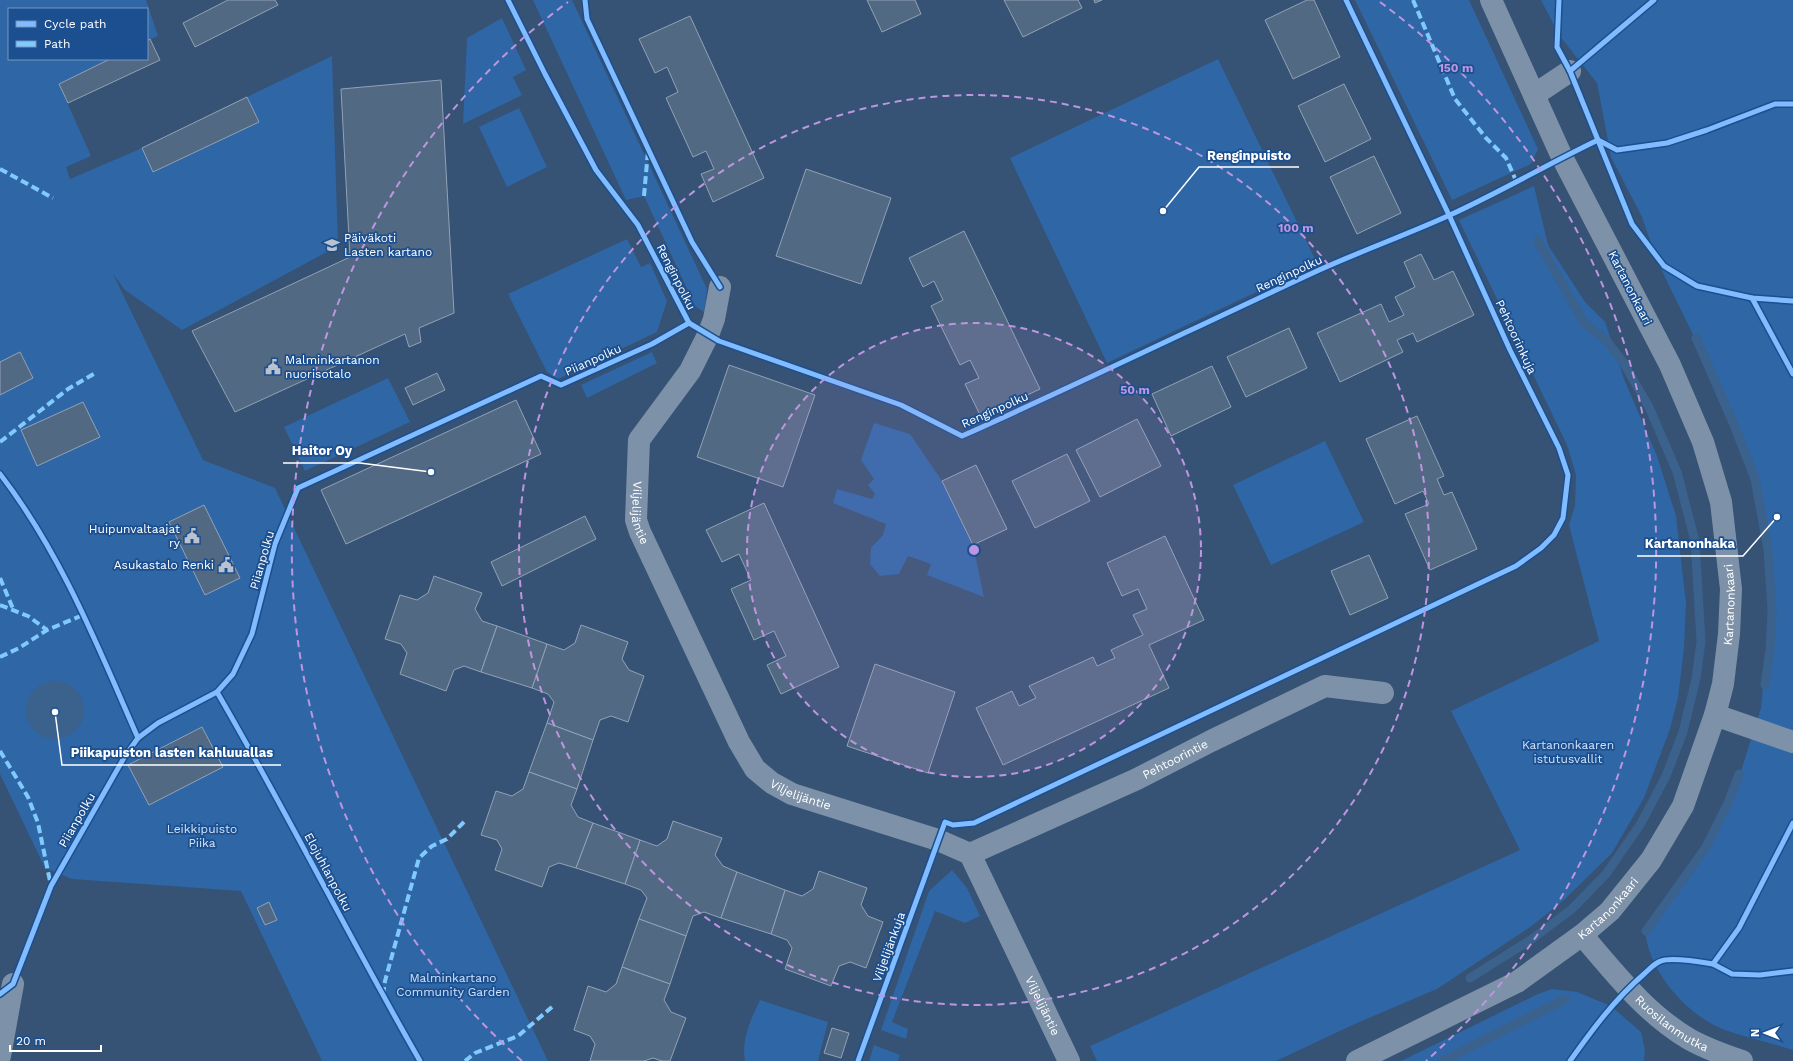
<svg xmlns="http://www.w3.org/2000/svg" width="1793" height="1061" viewBox="0 0 1793 1061" font-family="'Work Sans',sans-serif">
<rect width="100%" height="100%" fill="#365274"/>
<g fill="#2f66a5">
<path d="M 0,0 L 146,0 L 158,36 L 147,41 L 147,9 L 9,9 L 9,59 L 109,59 L 59,84 L 91,156 L 66,167 L 70,179 L 142,148 L 154,172 L 259,122 L 247,97 L 332,56 L 338,246 L 182,330 L 125,290 L 113,274 L 203,460 L 275,488 L 548,1061 L 322,1061 L 241,891 L 72,879 L 45,868 L 0,774 Z"/>
<path d="M 533,0 L 572,0 L 707,289 L 704,312 L 695,306 L 644,196 L 626,200 Z"/>
<path d="M 1355,0 L 1469,0 L 1538,149 L 1531,164 L 1452,200 Z"/>
<path d="M 1541,0 L 1793,0 L 1793,1050 C 1771,1043 1747,1038 1725,1030 C 1687,1016 1648,971 1645,930 L 1682,880 L 1713,830 L 1740,774 L 1761,708 L 1769,615 L 1766,548 L 1756,487 L 1741,440 L 1725,400 L 1657,261 L 1642,217 L 1611,157 L 1597,83 L 1559,35 Z"/>
<path d="M 502,18 L 526,70 L 513,77 L 522,95 L 463,124 L 467,38 Z"/>
<path d="M 1218,59 L 1317,263 L 1107,363 L 1010,158 Z"/>
<path d="M 519,108 L 547,167 L 507,187 L 479,127 Z"/>
<path d="M 1534,186 L 1548,245 L 1585,302 L 1605,322 L 1624,379 L 1657,456 L 1676,516 L 1686,604 L 1684,648 L 1678,698 L 1670,729 L 1644,798 L 1612,853 L 1564,900 L 1533,925 L 1437,989 L 1357,1023 L 1276,1061 L 1097,1061 L 1090,1046 L 1520,850 L 1451,711 L 1599,641 L 1569,525 L 1575,505 L 1576,475 L 1567,445 L 1459,220 Z"/>
<path d="M 627,239 L 641,267 L 650,263 L 667,301 L 657,332 L 558,379 L 547,372 L 508,294 Z"/>
<path d="M 652,352 L 657,363 L 587,398 L 581,385 Z"/>
<path d="M 388,378 L 410,422 L 305,471 L 284,427 Z"/>
<path d="M 874,423 L 910,434 L 942,481 L 973,545 L 984,597 L 927,575 L 931,564 L 908,556 L 899,574 L 880,576 L 870,564 L 871,548 L 883,535 L 886,524 L 833,503 L 837,489 L 872,499 L 875,494 L 868,485 L 874,479 L 861,460 Z"/>
<path d="M 1325,441 L 1364,522 L 1271,565 L 1233,485 Z"/>
<path d="M 952,870 L 967,888 L 980,916 L 965,923 L 935,911 L 892,1022 L 908,1029 L 906,1039 L 881,1030 L 929,891 Z"/>
<path d="M 1552,989 L 1577,992 L 1611,1006 L 1641,1032 L 1645,1050 L 1644,1061 L 1401,1061 L 1538,994 Z"/>
<path d="M 760,1000 L 828,1022 L 818,1061 L 745,1061 C 741,1039 751,1019 760,1000 Z"/>
<path d="M 874,1045 L 900,1055 L 898,1061 L 869,1061 Z"/>
</g>
<circle fill="#3b618d" cx="55" cy="710" r="29"/>
<g fill="none" stroke-linecap="round" stroke-linejoin="round">
<g stroke="#3b618d" stroke-width="9">
<path d="M 1696,338 L 1734,425 L 1755,479 L 1768,550 L 1772,610 L 1770,650 L 1765,685"/>
<path d="M 1646,931 L 1706,847 L 1728,803 L 1739,774"/>
<path d="M 1470,978 L 1532,939 L 1572,909 L 1606,874 L 1640,825 L 1666,776 L 1683,732 L 1696,679 L 1701,641 L 1695,541 L 1677,472 L 1649,407 L 1623,362 L 1606,340 L 1584,323 L 1538,241"/>
<path d="M 1443,1061 L 1565,999"/>
</g>
</g>
<g fill="#526984" stroke="#92a2b6">
<path d="M 228,0 L 275,0 L 278,5 L 195,47 L 183,23 Z"/>
<path d="M 867,0 L 915,0 L 921,14 L 882,32 Z"/>
<path d="M 1004,0 L 1078,0 L 1082,8 L 1023,37 Z"/>
<path d="M 1094,0 L 1102,0 L 1095,3 Z"/>
<path d="M 1307,0 L 1314,0 L 1340,57 L 1293,79 L 1265,20 Z"/>
<path d="M 690,16 L 764,178 L 713,202 L 701,174 L 714,169 L 706,151 L 693,157 L 666,98 L 678,92 L 667,67 L 655,73 L 639,39 Z"/>
<path d="M 150,39 L 160,60 L 68,103 L 59,84 L 110,59 L 147,59 L 147,41 Z"/>
<path d="M 441,80 L 454,313 L 419,328 L 421,342 L 409,347 L 405,334 L 235,412 L 192,331 L 350,257 L 341,89 Z"/>
<path d="M 1344,84 L 1371,139 L 1325,162 L 1298,106 Z"/>
<path d="M 247,97 L 259,122 L 153,172 L 142,148 Z"/>
<path d="M 1374,156 L 1401,213 L 1357,234 L 1330,177 Z"/>
<path d="M 806,169 L 891,198 L 861,284 L 776,256 Z"/>
<path d="M 964,231 L 1040,389 L 981,417 L 965,384 L 979,378 L 970,360 L 960,365 L 931,306 L 943,300 L 934,281 L 923,287 L 909,258 Z"/>
<path d="M 1421,254 L 1434,280 L 1453,271 L 1474,315 L 1417,342 L 1413,333 L 1397,340 L 1403,352 L 1340,382 L 1317,333 L 1381,304 L 1389,322 L 1404,315 L 1395,297 L 1415,287 L 1404,262 Z"/>
<path d="M 1289,328 L 1307,368 L 1246,397 L 1227,357 Z"/>
<path d="M 20,352 L 33,378 L 0,395 L 0,362 Z"/>
<path d="M 729,365 L 815,395 L 783,487 L 697,457 Z"/>
<path d="M 1212,366 L 1231,407 L 1171,436 L 1152,394 Z"/>
<path d="M 437,373 L 445,390 L 413,405 L 405,388 Z"/>
<path d="M 516,400 L 541,454 L 346,544 L 321,490 Z"/>
<path d="M 83,402 L 100,437 L 37,466 L 21,430 Z"/>
<path d="M 1417,416 L 1444,476 L 1437,479 L 1444,495 L 1452,492 L 1477,549 L 1430,570 L 1405,514 L 1429,504 L 1423,491 L 1395,504 L 1366,439 Z"/>
<path d="M 1137,419 L 1161,466 L 1100,497 L 1076,450 Z"/>
<path d="M 1067,454 L 1090,501 L 1035,528 L 1012,481 Z"/>
<path d="M 976,465 L 1007,529 L 973,545 L 942,481 Z"/>
<path d="M 764,503 L 839,667 L 781,694 L 767,665 L 786,656 L 774,631 L 754,640 L 731,589 L 751,580 L 739,554 L 722,562 L 706,530 Z"/>
<path d="M 204,505 L 240,578 L 205,595 L 169,522 Z"/>
<path d="M 585,516 L 596,539 L 502,586 L 491,562 Z"/>
<path d="M 1165,536 L 1204,620 L 1149,645 L 1169,688 L 1003,765 L 976,708 L 1012,691 L 1019,706 L 1036,698 L 1029,686 L 1093,657 L 1097,666 L 1115,658 L 1111,650 L 1143,635 L 1133,615 L 1147,609 L 1138,589 L 1122,596 L 1107,563 Z"/>
<path d="M 1369,555 L 1388,598 L 1350,615 L 1331,571 Z"/>
<path d="M 434,576 L 482,593 L 475,609 L 482,621 L 497,626 L 481,672 L 464,666 L 454,670 L 446,691 L 400,674 L 407,653 L 401,644 L 385,639 L 400,595 L 417,600 L 428,593 Z"/>
<path d="M 581,625 L 628,642 L 622,659 L 629,670 L 644,676 L 628,722 L 611,716 L 600,720 L 593,740 L 547,723 L 554,702 L 548,694 L 532,688 L 547,644 L 564,650 L 575,643 Z"/>
<path d="M 497,626 L 547,644 L 532,688 L 481,672 Z"/>
<path d="M 875,664 L 955,692 L 928,773 L 847,746 Z"/>
<path d="M 547,723 L 593,740 L 577,789 L 529,772 Z"/>
<path d="M 202,727 L 223,767 L 149,805 L 128,765 Z"/>
<path d="M 529,772 L 577,789 L 571,805 L 578,817 L 593,823 L 576,868 L 559,863 L 549,867 L 542,887 L 495,870 L 502,849 L 497,840 L 481,835 L 496,791 L 512,796 L 523,789 Z"/>
<path d="M 673,821 L 722,838 L 715,855 L 723,866 L 737,872 L 721,918 L 704,912 L 693,916 L 686,936 L 639,919 L 647,898 L 641,890 L 625,884 L 640,840 L 657,846 L 667,839 Z"/>
<path d="M 593,823 L 640,840 L 625,884 L 576,868 Z"/>
<path d="M 819,871 L 867,888 L 861,905 L 868,916 L 883,922 L 866,968 L 850,962 L 839,966 L 831,986 L 785,969 L 792,948 L 787,940 L 771,934 L 785,890 L 802,896 L 813,889 Z"/>
<path d="M 737,872 L 785,890 L 771,934 L 721,918 Z"/>
<path d="M 269,902 L 277,920 L 265,925 L 257,908 Z"/>
<path d="M 639,919 L 686,936 L 670,984 L 622,967 Z"/>
<path d="M 622,967 L 670,984 L 664,1000 L 671,1012 L 686,1018 L 670,1061 L 662,1061 L 653,1058 L 644,1061 L 590,1061 L 595,1044 L 590,1036 L 574,1030 L 588,986 L 606,992 L 616,984 Z"/>
<path d="M 832,1028 L 849,1033 L 841,1058 L 824,1053 Z"/>
</g>
<g fill="none" stroke-linecap="round" stroke-linejoin="round">
<g stroke="#7d92a8" stroke-width="22">
<path d="M 1534,95 L 1570,71"/>
<path id="s1" d="M 720,287 L 714,319 L 708,335 L 690,371 L 639,440 L 636,520 L 640,532 L 739,742 L 755,769 L 772,783 L 792,794 L 938,840 L 970,854 L 1069,1061"/>
<path d="M 1715,715 L 1793,742"/>
<path id="s2" d="M 970,854 L 1137,779 L 1211,741 L 1325,686 L 1383,693"/>
<path id="s3" d="M 1582,935 C 1614,972 1645,1013 1689,1039 C 1705,1048 1724,1055 1742,1061"/>
<path d="M 0,1056 L 13,984"/>
<path id="s4" d="M 1357,1061 L 1517,982 L 1582,935 L 1610,911 L 1651,860 L 1683,806 L 1715,715 L 1723,684 L 1729,634 L 1731,589 L 1721,502 L 1703,442 L 1670,365 L 1562,157 L 1491,0"/>
</g>
<g stroke="#80caff" stroke-width="4" stroke-dasharray="8 4" stroke-linecap="butt">
<path d="M 1413,0 L 1455,99 L 1486,138 L 1506,158 L 1517,183"/>
<path d="M 0,169 L 53,198"/>
<path d="M 644,196 L 648,151"/>
<path d="M 0,442 L 68,389 L 97,372"/>
<path d="M 0,578 L 14,611"/>
<path d="M 0,605 L 28,616 L 47,630"/>
<path d="M 0,657 L 19,648 L 47,630 L 83,615"/>
<path d="M 0,751 L 28,797 L 38,823 L 51,886"/>
<path d="M 383,995 L 385,981 L 419,858 L 432,846 L 447,839 L 464,822"/>
<path d="M 465,1061 L 475,1053 L 518,1036 L 552,1007"/>
</g>
<defs>
<g id="cycleway">
<path d="M 508,0 L 545,74 L 596,170 L 638,225 L 689,323 L 719,341 L 901,405 L 962,436 C 1081,383 1198,326 1317,271 C 1361,251 1406,235 1450,215 C 1500,192 1548,164 1598,140 L 1617,150 L 1667,143 L 1707,130 L 1775,104 L 1793,104"/>
<path d="M 585,0 L 587,19 L 692,242 L 720,287"/>
<path d="M 1559,0 L 1557,47 L 1570,71 L 1632,224 L 1664,266 L 1697,286 L 1752,298 L 1793,301"/>
<path d="M 1570,71 L 1654,0"/>
<path d="M 1752,298 L 1793,374"/>
<path d="M 0,474 C 61,553 98,647 138,738"/>
<path d="M 217,692 C 288,814 350,939 420,1061"/>
<path d="M 1713,964 L 1732,974 L 1760,975 L 1793,971"/>
<path d="M 0,994 L 13,984 L 51,886 L 125,756 L 138,738 L 158,723 L 217,692 L 233,674 L 252,634 L 275,544 L 298,488 L 541,376 L 561,385 L 652,344 L 689,323"/>
<path d="M 858,1061 L 945,822 L 953,825 L 974,823 L 1516,566 L 1541,548 L 1554,535 L 1563,518 L 1568,475 L 1559,448 L 1510,350 L 1449,215 L 1346,0"/>
<path d="M 1570,1061 C 1592,1030 1614,1000 1644,974 C 1649,970 1654,963 1661,961 C 1671,957 1701,962 1713,964 L 1739,928 L 1793,823"/>
</g>
</defs>
<use href="#cycleway" stroke="#1b4f8f" stroke-width="8"/>
<use href="#cycleway" stroke="#80bcff" stroke-width="5"/>
</g>
<circle cx="974" cy="550" r="227" fill="#bd96df" fill-opacity=".12"/>
<g fill="none" stroke="#bd96df" stroke-width="2" stroke-dasharray="7 5">
<circle cx="974" cy="550" r="227"/>
<circle cx="974" cy="550" r="455"/>
<path d="M522 1061A682 682 0 0 1 568 2M1380 2A682 682 0 0 1 1426 1061"/>
</g>
<defs>
<symbol id="school-bare" viewBox="-9 -9 18 18"><path d="M0-5L7-2L0 1L-7-2ZM-4 1L0 2.5L4 1V4Q0 6-4 4Z" fill="#b9c2ce" stroke="#1b4f8f" stroke-width="2.5" paint-order="stroke"/></symbol>
<symbol id="civic-bare" viewBox="-9 -9 18 18"><path d="M-.6-6.5H3V-4.5H.6V-3L4-1V1h2V6H-6V1h2V-1L-.6-3ZM-1.2 2.5V6h2.4V2.5Z" fill="#b9c2ce" stroke="#1b4f8f" stroke-width="2.5" paint-order="stroke"/></symbol>
</defs>
<g fill-rule="evenodd">
<use href="#school-bare" x="321" y="234" width="22" height="22"/>
<use href="#civic-bare" x="262" y="356" width="22" height="22"/>
<use href="#civic-bare" x="181" y="525" width="22" height="22"/>
<use href="#civic-bare" x="215" y="554" width="22" height="22"/>
</g>
<g text-anchor="middle" stroke-width="3.5" stroke-linejoin="round" paint-order="stroke">
<g font-size="12" fill="#fff" stroke="#1b4f8f" text-anchor="start">
<text x="344" y="242">Päiväkoti<tspan x="344" dy="14">Lasten kartano</tspan></text>
<text x="285" y="364">Malminkartanon<tspan x="285" dy="14">nuorisotalo</tspan></text>
<text x="180" y="533" text-anchor="end">Huipunvaltaajat<tspan x="180" dy="14">ry</tspan></text>
<text x="214" y="569" text-anchor="end">Asukastalo Renki</text>
</g>
<g font-size="12" fill="#fff" stroke="#1b4f8f">
<text transform="translate(1289 274) rotate(-25)" y="4">Renginpolku</text>
<text transform="translate(676 277) rotate(63)" y="4">Renginpolku</text>
<text transform="translate(1630 288) rotate(63)" y="4">Kartanonkaari</text>
<text transform="translate(1516 337) rotate(65)" y="4">Pehtoorinkuja</text>
<text transform="translate(593 360) rotate(-24)" y="4">Piianpolku</text>
<text transform="translate(995 410) rotate(-24)" y="4">Renginpolku</text>
<text dy="4" stroke="none"><textPath href="#s1" startOffset="249">Viljelijäntie</textPath></text>
<text transform="translate(262 560) rotate(-74)" y="4">Piianpolku</text>
<text dy="4" stroke="none"><textPath href="#s4" startOffset="632">Kartanonkaari</textPath></text>
<text dy="4" stroke="none"><textPath href="#s2" startOffset="226">Pehtoorintie</textPath></text>
<text dy="4" stroke="none"><textPath href="#s1" startOffset="585">Viljelijäntie</textPath></text>
<text transform="translate(77 820) rotate(-60)" y="4">Piianpolku</text>
<text transform="translate(328 872) rotate(62)" y="4">Elojuhlanpolku</text>
<text dy="4" stroke="none"><textPath href="#s4" startOffset="296">Kartanonkaari</textPath></text>
<text transform="translate(889 947) rotate(-70)" y="4">Viljelijänkuja</text>
<text dy="4" stroke="none"><textPath href="#s1" startOffset="933">Viljelijäntie</textPath></text>
<text dy="4" stroke="none"><textPath href="#s3" startOffset="127">Ruosilanmutka</textPath></text>
</g>
<g font-size="12" fill="#cfe3fa" stroke="#1b4f8f">
<text x="1568" y="749">Kartanonkaaren<tspan x="1568" dy="14">istutusvallit</tspan></text>
<text x="202" y="833">Leikkipuisto<tspan x="202" dy="14">Piika</tspan></text>
<text x="453" y="982">Malminkartano<tspan x="453" dy="14">Community Garden</tspan></text>
</g>
</g>
<circle cx="974" cy="550" r="6" fill="#bd96df" stroke="#1b4f8f" stroke-width="2"/>
<g font-size="12" text-anchor="middle" font-weight="bold" fill="#bd96df" stroke="#1b4f8f" stroke-width="3.5" stroke-linejoin="round" paint-order="stroke">
<text x="1456" y="72">150 m</text>
<text x="1296" y="232">100 m</text>
<text x="1135" y="394">50 m</text>
</g>
<path fill="none" stroke="#fff" stroke-width="1.5" d="M1163 211L1199 167H1299M431 472L360 463H283M1777 517L1743 556H1637M55 712L62 765H281"/>
<g fill="#fff" stroke="#1b4f8f" stroke-width="1.5">
<circle cx="1163" cy="211" r="4"/>
<circle cx="431" cy="472" r="4"/>
<circle cx="1777" cy="517" r="4"/>
<circle cx="55" cy="712" r="4"/>
</g>
<g font-size="13" text-anchor="middle" font-weight="bold" fill="#fff" stroke="#1b4f8f" stroke-width="3.5" stroke-linejoin="round" paint-order="stroke">
<text x="1249" y="160">Renginpuisto</text>
<text x="322" y="455">Haitor Oy</text>
<text x="1690" y="548">Kartanonhaka</text>
<text x="172" y="757">Piikapuiston lasten kahluuallas</text>
</g>
<rect x="8" y="8" width="140" height="52" fill="#1b4f8f" stroke="#7695bc"/>
<rect x="16" y="21" width="20" height="6" fill="#80bcff" stroke="#7695bc"/>
<text x="44" y="28" font-size="12" fill="#ffffff">Cycle path</text>
<rect x="16" y="41" width="20" height="6" fill="#80caff" stroke="#7695bc"/>
<text x="44" y="48" font-size="12" fill="#ffffff">Path</text>
<g transform="translate(1765 1033) rotate(270)" stroke="#1b4f8f" stroke-width="3" paint-order="stroke">
<path d="M0-3L7 15L0 10L-7 15Z" fill="#ffffff"/>
<text y="-6" font-size="11" font-weight="bold" text-anchor="middle" fill="#ffffff">N</text>
</g>
<path d="M10 1045v6h91v-6" fill="none" stroke="#ffffff" stroke-width="2"/>
<text x="16" y="1045" font-size="12" fill="#ffffff" stroke="#1b4f8f" stroke-width="3" paint-order="stroke">20 m</text>
</svg>
